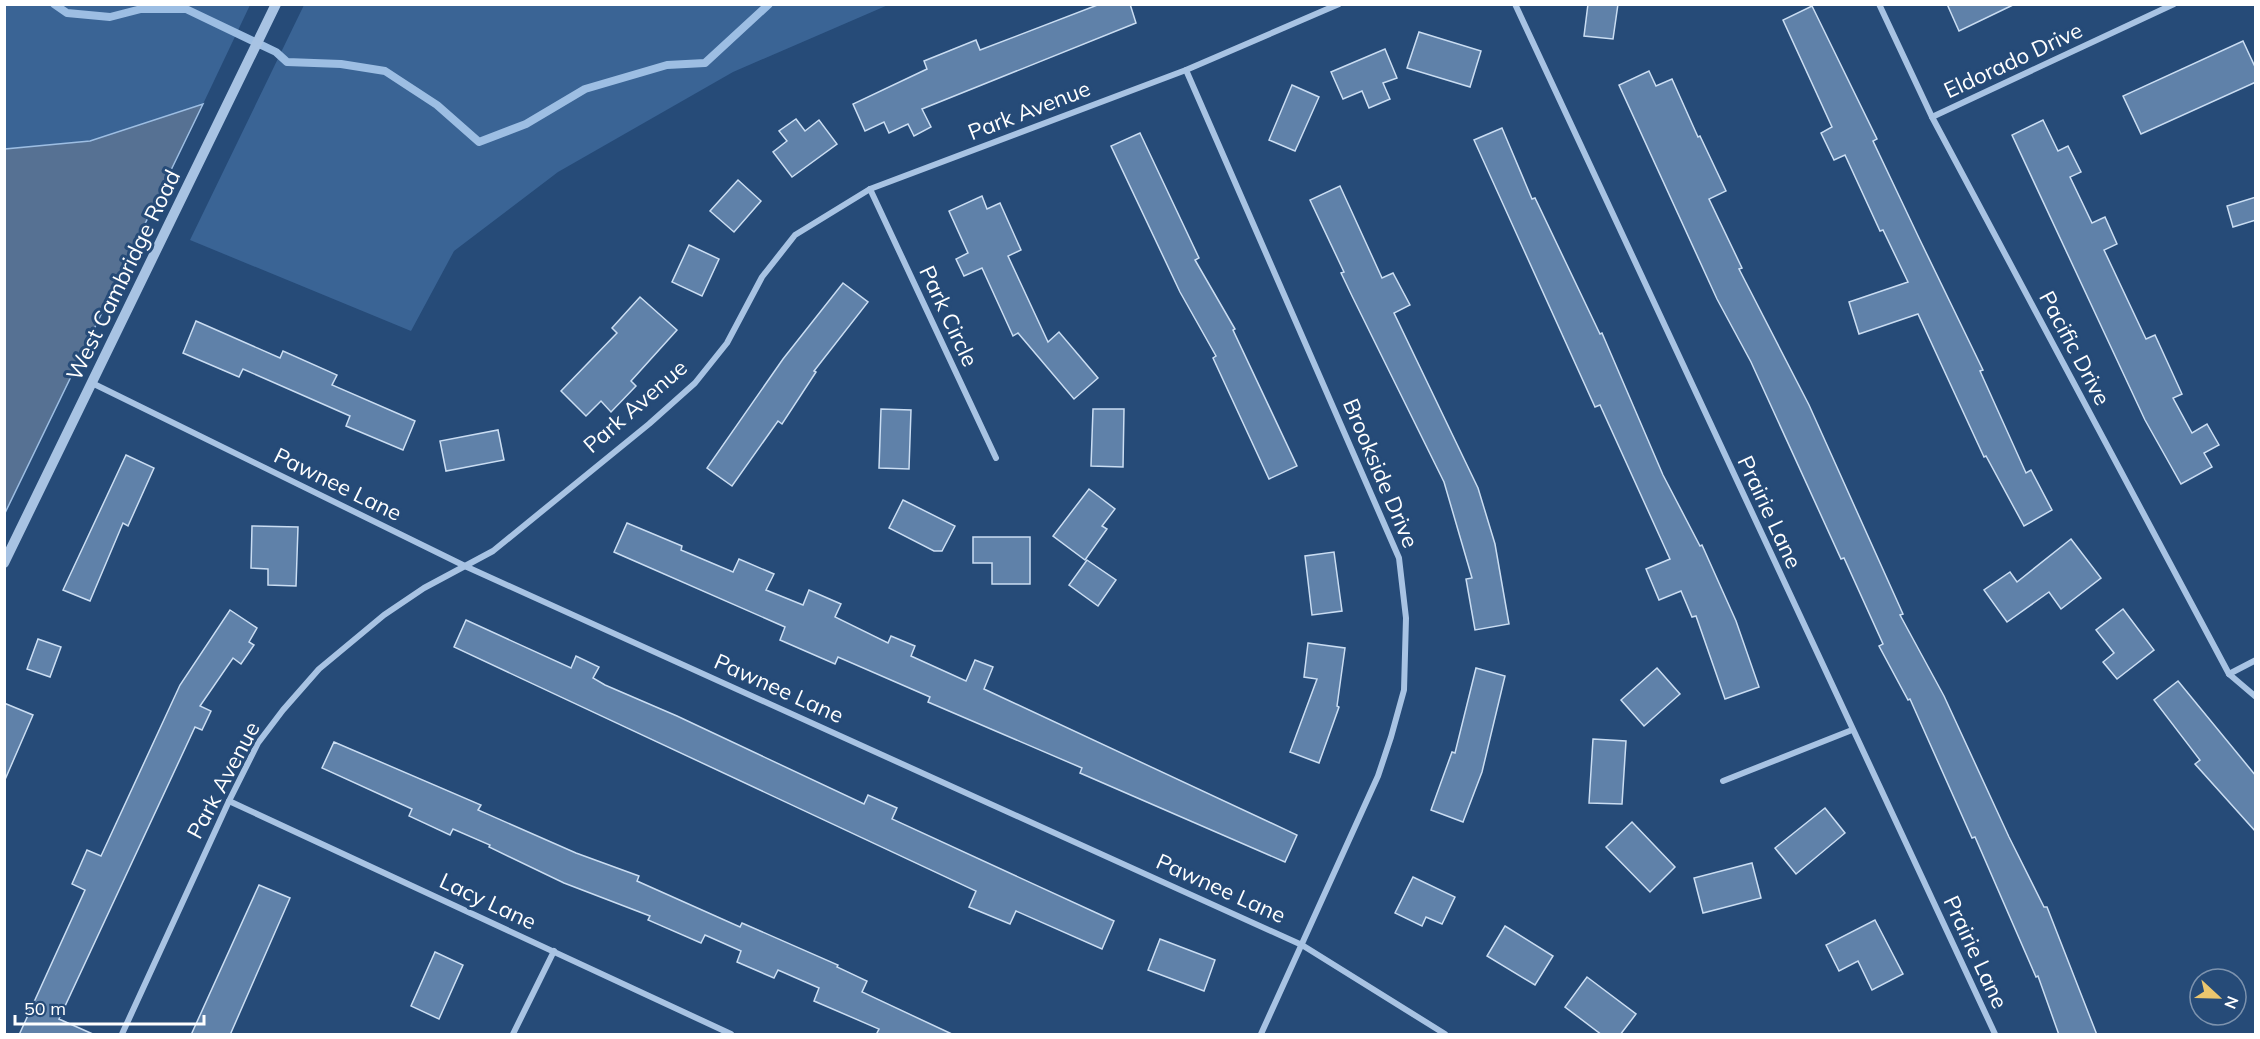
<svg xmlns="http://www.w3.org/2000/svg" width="2260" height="1039" viewBox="0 0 2260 1039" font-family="Mulish,sans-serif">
<rect width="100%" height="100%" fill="#264b78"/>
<g fill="#3a6495">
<path d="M 5,5 L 250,5 L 203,104 L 90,141 L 5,149 Z"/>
<path d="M 304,5 L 304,4 L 888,5 L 733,72 L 558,172 L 454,251 L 411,331 L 190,240 Z"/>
</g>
<path fill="#567193" stroke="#9dbee3" stroke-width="1.5" d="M 203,104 L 5,513 L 5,149 L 90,141 Z"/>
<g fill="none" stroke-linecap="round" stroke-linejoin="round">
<path stroke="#9dbee3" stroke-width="8" d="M 54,4 L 67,13 L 110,17 L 141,9 L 186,9 L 276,52 L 287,62 L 341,64 L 385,71 L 437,105 L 479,142 L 526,124 L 585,89 L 667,65 L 705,63 L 769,4"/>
</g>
<g fill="#5f81a9" stroke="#caddf2" stroke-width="1.5">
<path d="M 1100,4 L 1130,4 L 1136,23 L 922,109 L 931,127 L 914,136 L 908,124 L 889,133 L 884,122 L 865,131 L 853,104 L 927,69 L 924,61 L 976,40 L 980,50 Z"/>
<path d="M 1588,4 L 1618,4 L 1613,39 L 1584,36 Z"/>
<path d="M 1947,4 L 2015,4 L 1959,31 Z"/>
<path d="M 1812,6 L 1877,139 L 1873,141 L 1919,238 L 1983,370 L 1980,371 L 2026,473 L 2031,470 L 2052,510 L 2024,526 L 1986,456 L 1984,457 L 1918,314 L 1859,334 L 1849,302 L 1908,282 L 1883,230 L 1880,231 L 1845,155 L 1834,160 L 1821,133 L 1832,127 L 1783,20 Z"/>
<path d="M 1419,32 L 1481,51 L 1470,87 L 1407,68 Z"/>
<path d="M 2243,41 L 2256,69 L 2256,82 L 2141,134 L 2123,96 Z"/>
<path d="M 1385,49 L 1397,78 L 1383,83 L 1390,99 L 1369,108 L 1362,91 L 1343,99 L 1331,72 Z"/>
<path d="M 1649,71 L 1656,86 L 1672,79 L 1698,137 L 1700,136 L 1726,191 L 1709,199 L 1742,268 L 1739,269 L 1809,405 L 1903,614 L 1900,615 L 1944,696 L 2009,837 L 2044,907 L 2047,907 L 2097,1035 L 2059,1035 L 2038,976 L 2036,977 L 1975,837 L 1972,838 L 1910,699 L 1908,700 L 1879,646 L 1883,644 L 1844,558 L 1841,559 L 1751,362 L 1717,299 L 1619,85 Z"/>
<path d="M 1292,85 L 1319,97 L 1295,151 L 1269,140 Z"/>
<path d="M 796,119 L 805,131 L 819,120 L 837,144 L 792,177 L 773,152 L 787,141 L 779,131 Z"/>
<path d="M 2043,120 L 2058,151 L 2068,146 L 2081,172 L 2070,177 L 2092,223 L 2105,217 L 2117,244 L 2104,250 L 2146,339 L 2155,335 L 2182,394 L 2173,398 L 2192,433 L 2207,424 L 2219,445 L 2204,453 L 2212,467 L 2181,484 L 2145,420 L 2012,135 Z"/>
<path d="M 1502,128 L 1532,199 L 1535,198 L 1600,334 L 1602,333 L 1663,475 L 1700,546 L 1702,545 L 1736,621 L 1759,687 L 1725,699 L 1696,616 L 1692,617 L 1681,591 L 1659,600 L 1646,569 L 1670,559 L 1600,405 L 1595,407 L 1474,140 Z"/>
<path d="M 1140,133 L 1199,258 L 1195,260 L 1235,329 L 1233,330 L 1297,466 L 1269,479 L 1213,358 L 1216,356 L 1180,292 L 1111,146 Z"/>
<path d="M 738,180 L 761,201 L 734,232 L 710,211 Z"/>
<path d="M 1340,186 L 1382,278 L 1393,273 L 1410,305 L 1394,313 L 1478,488 L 1495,544 L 1509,624 L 1475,630 L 1466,579 L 1472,578 L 1444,482 L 1353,298 L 1341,273 L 1344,272 L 1310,200 Z"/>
<path d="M 982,196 L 987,209 L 1000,203 L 1021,250 L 1008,256 L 1048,342 L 1059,332 L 1098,378 L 1074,399 L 1018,333 L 1013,336 L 982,268 L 964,276 L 956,259 L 968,253 L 949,211 Z"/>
<path d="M 2256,197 L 2256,220 L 2233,227 L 2227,206 Z"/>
<path d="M 689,245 L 719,259 L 702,296 L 672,282 Z"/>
<path d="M 843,283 L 868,302 L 814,371 L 816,372 L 782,424 L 778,421 L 732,486 L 707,468 L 783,359 Z"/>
<path d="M 640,297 L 677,330 L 631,381 L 636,386 L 611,412 L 601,401 L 586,416 L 561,391 L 617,333 L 612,328 Z"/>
<path d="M 196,321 L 280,358 L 283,351 L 337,375 L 332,385 L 415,421 L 403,450 L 346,426 L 350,416 L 243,369 L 239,377 L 183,353 Z"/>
<path d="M 881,409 L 911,410 L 909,469 L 879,468 Z"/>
<path d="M 1093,409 L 1124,409 L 1123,467 L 1091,466 Z"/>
<path d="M 498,430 L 504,460 L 446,471 L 440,441 Z"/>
<path d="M 126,455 L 154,468 L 128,526 L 123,523 L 90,601 L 63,590 Z"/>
<path d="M 1089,489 L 1115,509 L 1102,526 L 1107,529 L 1085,560 L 1053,536 Z"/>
<path d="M 903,500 L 955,526 L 942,551 L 934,551 L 889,528 Z"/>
<path d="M 627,523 L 682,546 L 681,550 L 733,572 L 739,559 L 774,574 L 766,590 L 803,605 L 809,590 L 841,604 L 835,617 L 888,643 L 891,636 L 915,646 L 911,656 L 966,681 L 975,660 L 993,667 L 984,689 L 1297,835 L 1285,862 L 1080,773 L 1082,768 L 928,702 L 930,697 L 838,657 L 835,664 L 780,640 L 785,627 L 614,552 Z"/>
<path d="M 252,526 L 298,527 L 296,586 L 268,585 L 268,569 L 251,568 Z"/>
<path d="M 973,537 L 1030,537 L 1030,584 L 992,584 L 992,563 L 973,563 Z"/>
<path d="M 2071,539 L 2101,578 L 2061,609 L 2049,592 L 2007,622 L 1984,590 L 2010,572 L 2017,582 Z"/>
<path d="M 1334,552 L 1342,611 L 1312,615 L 1305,556 Z"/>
<path d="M 1087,560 L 1116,580 L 1098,606 L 1069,585 Z"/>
<path d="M 2123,609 L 2154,650 L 2117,679 L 2103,662 L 2114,653 L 2096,630 Z"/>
<path d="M 230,610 L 257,628 L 249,642 L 254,645 L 241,664 L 233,658 L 200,706 L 211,711 L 202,730 L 195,727 L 59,1019 L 95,1035 L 19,1035 L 85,890 L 72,884 L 87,850 L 101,856 L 180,685 Z"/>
<path d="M 466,620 L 571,668 L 576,656 L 599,667 L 593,678 L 605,685 L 677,716 L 864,804 L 868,795 L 897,808 L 892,819 L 1114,921 L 1102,949 L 1016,911 L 1010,924 L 969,907 L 976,891 L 454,647 Z"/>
<path d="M 38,639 L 61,647 L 50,677 L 27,669 Z"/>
<path d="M 1308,643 L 1345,648 L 1337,706 L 1339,707 L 1319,763 L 1290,752 L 1317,679 L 1304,677 Z"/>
<path d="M 1476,668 L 1505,676 L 1482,772 L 1463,822 L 1431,810 L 1452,752 L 1455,753 Z"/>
<path d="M 1657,668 L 1680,694 L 1644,726 L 1621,700 Z"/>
<path d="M 2178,681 L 2256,776 L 2256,832 L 2195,764 L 2200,760 L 2154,700 Z"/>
<path d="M 4,703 L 33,715 L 4,782 Z"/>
<path d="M 1593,739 L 1626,741 L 1622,804 L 1589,803 Z"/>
<path d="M 334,742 L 481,805 L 478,810 L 576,853 L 639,876 L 637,881 L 740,927 L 742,923 L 838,965 L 837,967 L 867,981 L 862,992 L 954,1035 L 876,1035 L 879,1029 L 814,1001 L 819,988 L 778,970 L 774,978 L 737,962 L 741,951 L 705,935 L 701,943 L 648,920 L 650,916 L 564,883 L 489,847 L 490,845 L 453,829 L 450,835 L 409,816 L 412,809 L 322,768 Z"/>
<path d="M 1825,808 L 1845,833 L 1796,874 L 1775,848 Z"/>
<path d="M 1632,822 L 1675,867 L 1650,892 L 1606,847 Z"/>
<path d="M 1752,863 L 1761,898 L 1703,913 L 1694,878 Z"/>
<path d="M 1413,877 L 1455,897 L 1442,924 L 1426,917 L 1422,926 L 1395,913 Z"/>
<path d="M 259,885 L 290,898 L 230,1035 L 191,1035 Z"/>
<path d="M 1875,920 L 1903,974 L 1872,990 L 1858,961 L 1839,971 L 1826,945 Z"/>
<path d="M 1505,926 L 1553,956 L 1535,985 L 1487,956 Z"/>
<path d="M 1160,939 L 1215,960 L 1204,991 L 1148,970 Z"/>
<path d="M 435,952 L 463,965 L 439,1019 L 411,1006 Z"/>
<path d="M 1587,977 L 1636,1014 L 1620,1035 L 1602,1035 L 1565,1007 Z"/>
</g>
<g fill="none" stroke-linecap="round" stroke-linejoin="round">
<g stroke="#a8c3e3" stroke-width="6">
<path d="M 1515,4 L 1995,1034"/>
<path d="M 1879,4 L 1932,117 L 2229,674 L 2256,697"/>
<path d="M 1186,70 L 1399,558 L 1406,618 L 1404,690 L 1391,737 L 1378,776 L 1261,1034"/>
<path d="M 1932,117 L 2174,4"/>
<path d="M 870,189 L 996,458"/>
<path d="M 92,383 L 467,567 L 1302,945 L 1445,1034"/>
<path d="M 2229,674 L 2256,660"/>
<path d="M 1723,781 L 1852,730"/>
<path d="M 229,801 L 731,1034"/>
<path d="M 122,1034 L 229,801 L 258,743 L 283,710 L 319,669 L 384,615 L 424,588 L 493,551 L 649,424 L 695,383 L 727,343 L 762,277 L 795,235 L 870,189 L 1186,70 L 1339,4"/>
<path d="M 513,1034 L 554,951"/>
</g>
<path stroke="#a8c3e3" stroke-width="10" d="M 4,563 L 276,4"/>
</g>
<g text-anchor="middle" stroke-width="6" stroke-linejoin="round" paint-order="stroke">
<g font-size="22" fill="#fff" stroke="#264b78">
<text transform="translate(2013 60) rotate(-25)" y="8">Eldorado Drive</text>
<text transform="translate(1029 110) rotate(-21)" y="8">Park Avenue</text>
<text transform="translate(123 275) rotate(-64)" y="8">West Cambridge Road</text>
<text transform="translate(949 316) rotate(65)" y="8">Park Circle</text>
<text transform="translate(2075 348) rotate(62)" y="8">Pacific Drive</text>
<text transform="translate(635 406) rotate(-41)" y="8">Park Avenue</text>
<text transform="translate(1381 473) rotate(67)" y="8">Brookside Drive</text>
<text transform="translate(338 484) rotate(26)" y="8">Pawnee Lane</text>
<text transform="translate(1770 512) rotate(65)" y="8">Prairie Lane</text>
<text transform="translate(779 688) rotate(24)" y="8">Pawnee Lane</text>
<text transform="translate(223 780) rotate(-62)" y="8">Park Avenue</text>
<text transform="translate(1221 888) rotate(24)" y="8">Pawnee Lane</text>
<text transform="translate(488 901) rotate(25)" y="8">Lacy Lane</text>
<text transform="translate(1976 952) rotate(65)" y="8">Prairie Lane</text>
</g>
</g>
<rect width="2260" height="1039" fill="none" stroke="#ffffff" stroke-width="12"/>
<g transform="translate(2218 997) rotate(112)"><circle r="28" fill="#264b78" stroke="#7d93ae" stroke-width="1.5"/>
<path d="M0-4.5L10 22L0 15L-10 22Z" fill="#ebc66e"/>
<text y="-9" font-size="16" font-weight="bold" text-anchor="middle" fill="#ffffff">N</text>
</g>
<path d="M15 1015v9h189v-9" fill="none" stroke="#ffffff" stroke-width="3"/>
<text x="24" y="1015" font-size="18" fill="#ffffff" stroke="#264b78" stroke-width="4.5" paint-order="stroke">50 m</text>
</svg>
